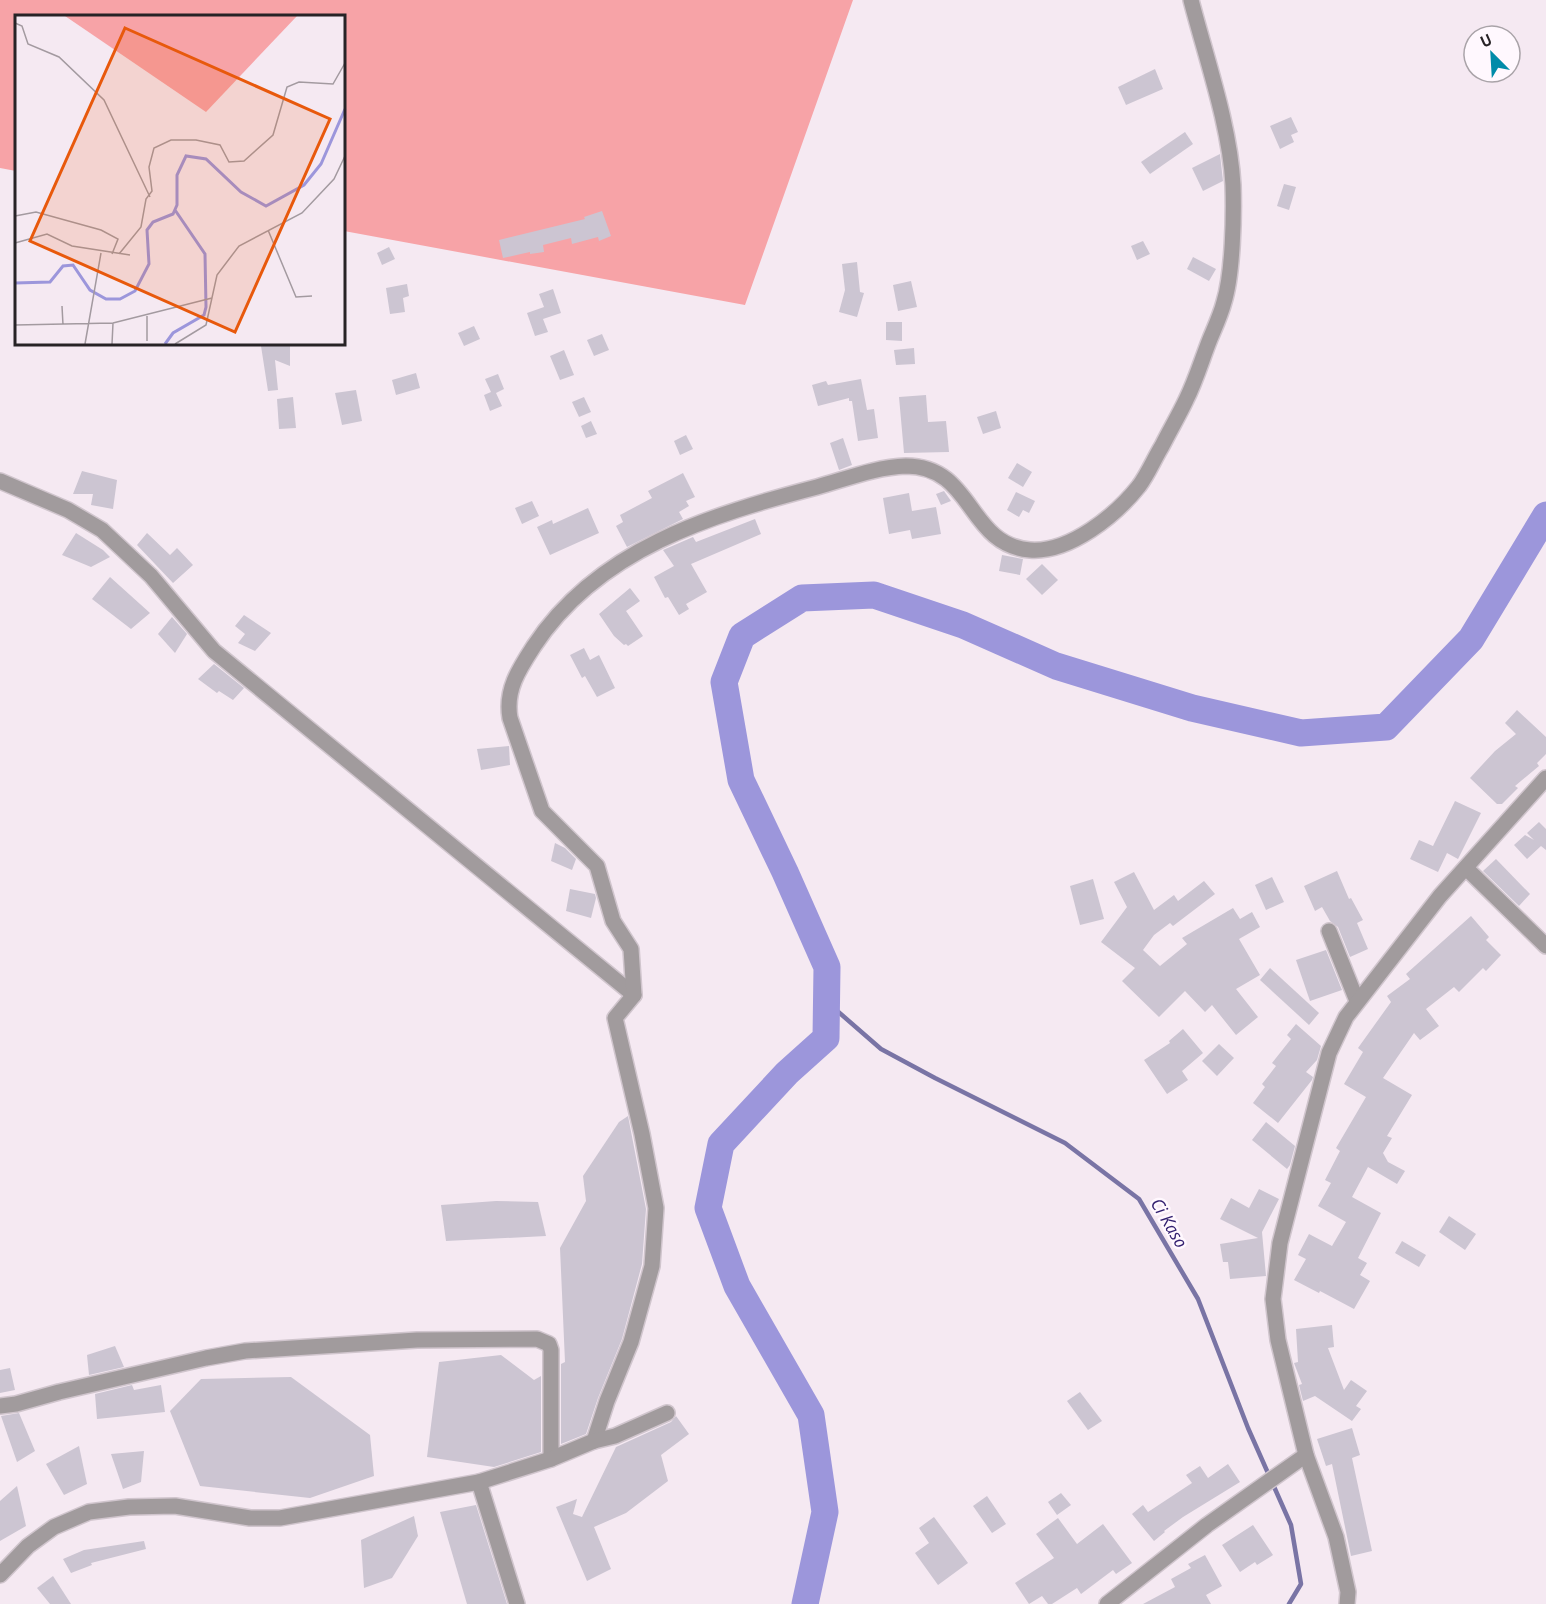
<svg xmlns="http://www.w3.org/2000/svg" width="1546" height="1604" viewBox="0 0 1546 1604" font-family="'PT Sans',sans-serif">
<rect width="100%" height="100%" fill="#f5e9f2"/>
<path fill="#f7a3a7" d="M 0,0 L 853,0 L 745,305 L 344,231 L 344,16 L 16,16 L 16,171 L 0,168 Z"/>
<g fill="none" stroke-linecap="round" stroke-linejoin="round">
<path stroke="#7974a5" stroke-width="4.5" d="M 827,1002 L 881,1049 L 935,1078 L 1065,1143 L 1139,1199 L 1198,1299 L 1248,1428 L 1291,1525 L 1301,1584 L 1289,1604"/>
<path stroke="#9c96db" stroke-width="27" d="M 805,1604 L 825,1512 L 811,1415 L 737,1286 L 708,1208 L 721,1144 L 787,1073 L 826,1038 L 827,967 L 785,872 L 741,780 L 724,682 L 742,636 L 802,598 L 874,595 L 963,625 L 1056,666 L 1192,708 L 1301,733 L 1386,727 L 1471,639 L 1546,515"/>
</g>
<g fill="#ccc5d2">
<path d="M 1155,69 L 1163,89 L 1126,105 L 1118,87 Z"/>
<path d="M 1291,117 L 1298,132 L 1291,135 L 1294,142 L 1280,149 L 1270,126 Z"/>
<path d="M 1185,132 L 1193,144 L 1150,174 L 1141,162 Z"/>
<path d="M 1220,154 L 1223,181 L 1203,191 L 1192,168 Z"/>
<path d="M 1284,184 L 1296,187 L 1289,210 L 1277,206 Z"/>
<path d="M 602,211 L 611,236 L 599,241 L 598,237 L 572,244 L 571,238 L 543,245 L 544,252 L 530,254 L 530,252 L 503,258 L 499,240 L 585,219 L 584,217 Z"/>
<path d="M 1143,241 L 1150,254 L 1137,260 L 1131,246 Z"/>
<path d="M 389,247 L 395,259 L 382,265 L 377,253 Z"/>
<path d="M 1193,257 L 1216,269 L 1209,281 L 1187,269 Z"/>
<path d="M 857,262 L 860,292 L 864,293 L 857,317 L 839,312 L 845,290 L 842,264 Z"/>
<path d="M 911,281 L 917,307 L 898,311 L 893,285 Z"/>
<path d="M 407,284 L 409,296 L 403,298 L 405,312 L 390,314 L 386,288 Z"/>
<path d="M 553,289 L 561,313 L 543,319 L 548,332 L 535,336 L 527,313 L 544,307 L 539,294 Z"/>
<path d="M 886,322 L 902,322 L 902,341 L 886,340 Z"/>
<path d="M 474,326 L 480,339 L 464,346 L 458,333 Z"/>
<path d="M 602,334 L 609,350 L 594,356 L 587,340 Z"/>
<path d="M 261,346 L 290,346 L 290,366 L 275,360 L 278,390 L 268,391 Z"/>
<path d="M 914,348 L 915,364 L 896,365 L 894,350 Z"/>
<path d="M 564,350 L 574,375 L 560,380 L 550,356 Z"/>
<path d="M 416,373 L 420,388 L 396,395 L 392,380 Z"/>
<path d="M 498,374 L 504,389 L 496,393 L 502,406 L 490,411 L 484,395 L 491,392 L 485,379 Z"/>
<path d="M 861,379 L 867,410 L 874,409 L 878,438 L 858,441 L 852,401 L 849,401 L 849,398 L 818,406 L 812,385 L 826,381 L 828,385 Z"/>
<path d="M 356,390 L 362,421 L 342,425 L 335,393 Z"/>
<path d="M 926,395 L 928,422 L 946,421 L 949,452 L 904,453 L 899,397 Z"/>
<path d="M 293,397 L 296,428 L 279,429 L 277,399 Z"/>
<path d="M 584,397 L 591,412 L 579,417 L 572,402 Z"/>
<path d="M 996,411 L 1001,428 L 983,434 L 977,417 Z"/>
<path d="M 591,421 L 597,434 L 586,438 L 581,426 Z"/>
<path d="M 686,435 L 693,449 L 680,455 L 674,441 Z"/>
<path d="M 843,438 L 852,465 L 839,470 L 830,443 Z"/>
<path d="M 1017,463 L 1032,472 L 1023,487 L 1008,478 Z"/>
<path d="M 82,471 L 117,480 L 113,509 L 91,505 L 93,494 L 73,494 Z"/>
<path d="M 683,473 L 695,497 L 686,501 L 689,506 L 679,512 L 683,519 L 627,547 L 616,526 L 623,522 L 620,515 L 652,498 L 648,491 Z"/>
<path d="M 944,491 L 951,501 L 941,505 L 936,494 Z"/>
<path d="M 1016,492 L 1035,501 L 1029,513 L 1023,510 L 1019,517 L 1007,510 Z"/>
<path d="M 909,493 L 912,511 L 936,507 L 941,534 L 912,539 L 910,530 L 889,534 L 883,498 Z"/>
<path d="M 532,501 L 539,516 L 522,524 L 515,508 Z"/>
<path d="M 588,508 L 599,533 L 550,555 L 537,527 L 552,520 L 553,524 Z"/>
<path d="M 755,519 L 761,534 L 691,564 L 707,592 L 686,604 L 689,609 L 679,615 L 668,597 L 665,598 L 654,577 L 674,566 L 663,550 L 693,537 L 696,542 Z"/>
<path d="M 76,533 L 103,550 L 110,557 L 91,567 L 62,555 Z"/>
<path d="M 147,533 L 170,555 L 177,548 L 193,565 L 173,583 L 137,545 Z"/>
<path d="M 1002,555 L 1023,559 L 1020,575 L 999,571 Z"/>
<path d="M 1042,564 L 1058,580 L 1042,595 L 1026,579 Z"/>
<path d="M 110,577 L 150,613 L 131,629 L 92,599 Z"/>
<path d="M 630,588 L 640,601 L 626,611 L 643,636 L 628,646 L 626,644 L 624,645 L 614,636 L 599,614 Z"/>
<path d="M 244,615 L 271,633 L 255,651 L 238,643 L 245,634 L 235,626 Z"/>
<path d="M 172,617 L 187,634 L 175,653 L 158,634 Z"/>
<path d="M 584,648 L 590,660 L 599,655 L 615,688 L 597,697 L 585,676 L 582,678 L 570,655 Z"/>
<path d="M 214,664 L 244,688 L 233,700 L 219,691 L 217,693 L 198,679 Z"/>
<path d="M 1517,710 L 1546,737 L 1546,754 L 1537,763 L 1539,766 L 1515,786 L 1518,788 L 1502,804 L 1497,804 L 1470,778 L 1495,751 L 1516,734 L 1505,723 Z"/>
<path d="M 509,746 L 510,765 L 481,770 L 477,749 Z"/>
<path d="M 1455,801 L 1481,813 L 1458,859 L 1447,853 L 1438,872 L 1410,859 L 1419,840 L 1433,846 Z"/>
<path d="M 1539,822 L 1546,829 L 1546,850 L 1541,846 L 1527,859 L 1514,845 L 1525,835 L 1534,840 L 1527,833 Z"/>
<path d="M 555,843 L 565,848 L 576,859 L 572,870 L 551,861 Z"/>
<path d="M 1496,859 L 1530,894 L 1519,906 L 1483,871 Z"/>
<path d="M 1337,871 L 1349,899 L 1351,898 L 1363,920 L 1357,923 L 1368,949 L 1350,957 L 1338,927 L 1330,921 L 1322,907 L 1315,911 L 1304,886 Z"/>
<path d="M 1134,872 L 1154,910 L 1174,895 L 1178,901 L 1204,881 L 1215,894 L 1173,926 L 1170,923 L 1154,935 L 1143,950 L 1160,966 L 1187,944 L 1182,938 L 1233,908 L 1240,919 L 1252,912 L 1260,927 L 1239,939 L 1260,975 L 1236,989 L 1258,1017 L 1236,1035 L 1212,1005 L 1205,1012 L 1185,991 L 1159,1017 L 1122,981 L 1135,968 L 1101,942 L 1127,907 L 1114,882 Z"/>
<path d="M 1272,877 L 1284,902 L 1266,910 L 1255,885 Z"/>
<path d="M 1093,879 L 1104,919 L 1080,925 L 1070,886 Z"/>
<path d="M 570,889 L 595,894 L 596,898 L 591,918 L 566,911 Z"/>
<path d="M 1471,916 L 1489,937 L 1486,940 L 1501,955 L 1486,971 L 1483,968 L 1459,992 L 1454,987 L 1426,1009 L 1439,1026 L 1420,1040 L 1414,1033 L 1383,1078 L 1412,1095 L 1387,1136 L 1392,1138 L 1383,1153 L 1388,1162 L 1405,1171 L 1397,1184 L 1368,1167 L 1352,1197 L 1381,1213 L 1358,1258 L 1367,1263 L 1360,1275 L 1370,1281 L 1354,1309 L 1320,1291 L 1319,1293 L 1294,1280 L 1306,1259 L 1298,1255 L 1309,1234 L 1332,1246 L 1346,1222 L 1318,1206 L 1331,1183 L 1325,1180 L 1340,1151 L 1336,1148 L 1366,1097 L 1344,1084 L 1363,1052 L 1358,1048 L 1391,1002 L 1387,996 L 1410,979 L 1406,974 Z"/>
<path d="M 1326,950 L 1342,990 L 1310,1001 L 1296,960 Z"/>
<path d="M 1270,968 L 1319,1013 L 1309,1025 L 1260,980 Z"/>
<path d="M 1296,1024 L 1321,1046 L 1317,1060 L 1306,1072 L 1313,1077 L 1312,1080 L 1278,1123 L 1253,1103 L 1265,1087 L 1262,1084 L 1276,1066 L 1272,1063 L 1291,1039 L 1287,1035 Z"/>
<path d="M 1183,1029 L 1203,1053 L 1182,1071 L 1188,1080 L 1167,1094 L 1144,1060 L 1170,1043 L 1169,1041 Z"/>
<path d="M 1219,1044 L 1234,1058 L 1217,1076 L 1202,1061 Z"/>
<path d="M 628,1116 L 646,1209 L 642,1264 L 622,1339 L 598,1398 L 586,1434 L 561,1444 L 561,1364 L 565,1362 L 560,1248 L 586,1201 L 583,1176 L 619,1122 Z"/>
<path d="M 1266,1122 L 1295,1146 L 1290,1165 L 1287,1169 L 1252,1140 Z"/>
<path d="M 1259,1189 L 1279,1199 L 1262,1232 L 1266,1276 L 1230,1279 L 1228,1262 L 1223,1262 L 1220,1244 L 1258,1238 L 1220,1219 L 1231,1198 L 1249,1208 Z"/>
<path d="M 496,1201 L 538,1202 L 546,1236 L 446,1241 L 441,1205 Z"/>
<path d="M 1449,1216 L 1476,1234 L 1465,1250 L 1439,1232 Z"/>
<path d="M 1402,1241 L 1426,1255 L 1419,1267 L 1395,1253 Z"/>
<path d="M 1332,1325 L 1334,1347 L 1328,1348 L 1344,1390 L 1351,1380 L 1367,1391 L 1356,1406 L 1361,1409 L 1352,1421 L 1315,1396 L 1303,1401 L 1299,1385 L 1302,1384 L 1294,1363 L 1298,1362 L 1296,1329 Z"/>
<path d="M 115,1346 L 124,1367 L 89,1375 L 87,1355 Z"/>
<path d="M 501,1355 L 534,1380 L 541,1376 L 541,1452 L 494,1467 L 427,1457 L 439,1362 Z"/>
<path d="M 10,1368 L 15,1390 L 0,1393 L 0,1370 Z"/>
<path d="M 291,1377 L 370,1435 L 374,1476 L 310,1498 L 200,1486 L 170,1411 L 201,1379 Z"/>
<path d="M 132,1385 L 134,1390 L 161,1385 L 165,1412 L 97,1419 L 95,1394 Z"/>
<path d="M 1080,1392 L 1102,1421 L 1088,1430 L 1067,1401 Z"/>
<path d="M 19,1413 L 35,1451 L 17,1462 L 1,1416 Z"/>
<path d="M 676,1416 L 689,1434 L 661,1455 L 668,1481 L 626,1513 L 594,1527 L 611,1569 L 587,1581 L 556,1507 L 577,1499 L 573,1514 L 582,1517 L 616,1447 L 671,1422 Z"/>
<path d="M 1352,1428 L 1360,1455 L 1352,1458 L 1372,1551 L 1351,1556 L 1332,1464 L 1326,1466 L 1317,1439 Z"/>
<path d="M 79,1446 L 87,1484 L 64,1495 L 46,1464 Z"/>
<path d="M 144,1451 L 141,1482 L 123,1489 L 111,1454 Z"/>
<path d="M 1228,1464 L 1240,1482 L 1183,1517 L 1164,1531 L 1165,1532 L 1154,1541 L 1132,1514 L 1143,1505 L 1148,1512 L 1192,1483 L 1186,1475 L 1200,1466 L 1208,1478 Z"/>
<path d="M 17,1486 L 26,1526 L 0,1541 L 0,1501 Z"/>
<path d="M 1061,1493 L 1071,1505 L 1057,1515 L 1048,1502 Z"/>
<path d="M 987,1496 L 1006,1524 L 992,1533 L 973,1506 Z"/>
<path d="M 476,1505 L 507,1604 L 467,1604 L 440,1512 Z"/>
<path d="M 414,1516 L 418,1536 L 392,1578 L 364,1588 L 361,1540 Z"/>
<path d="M 934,1517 L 968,1563 L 938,1585 L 915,1553 L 929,1543 L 919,1528 Z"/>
<path d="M 1058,1518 L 1077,1544 L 1103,1524 L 1132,1563 L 1116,1574 L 1113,1570 L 1081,1594 L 1077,1588 L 1052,1604 L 1048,1604 L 1042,1596 L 1029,1604 L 1015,1583 L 1054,1558 L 1036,1534 Z"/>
<path d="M 1253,1525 L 1273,1555 L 1257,1565 L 1255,1562 L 1240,1572 L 1222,1545 Z"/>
<path d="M 144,1541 L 146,1549 L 91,1563 L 92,1565 L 71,1573 L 63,1559 L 84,1550 Z"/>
<path d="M 1205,1555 L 1222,1586 L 1206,1595 L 1211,1604 L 1143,1604 L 1175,1587 L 1171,1579 L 1191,1568 L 1188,1564 Z"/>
<path d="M 53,1576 L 71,1604 L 50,1604 L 37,1588 Z"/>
</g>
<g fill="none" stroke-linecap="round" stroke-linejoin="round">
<defs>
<g id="minor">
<path d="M 0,481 L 68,510 L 102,530 L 151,576 L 214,651 L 634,995"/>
<path d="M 1466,868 L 1546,946"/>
<path d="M 1329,931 L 1357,1001"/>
<path d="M 0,1406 L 16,1404 L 59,1392 L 206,1358 L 245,1351 L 417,1340 L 537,1339 L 549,1344 L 551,1350 L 551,1459"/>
<path d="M 594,1441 L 607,1401 L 631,1342 L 652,1266 L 656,1208 L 642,1134 L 615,1018 L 634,995 L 631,949 L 613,921 L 597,866 L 542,811 L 510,718 C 505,690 519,669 534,646 C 598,549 710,515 817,487 C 846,479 876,467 906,466 C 974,466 967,545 1030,550 C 1070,553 1116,515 1139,486 C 1148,474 1154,459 1162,446 C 1170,430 1179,415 1186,400 C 1196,380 1202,359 1210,339 C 1215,327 1221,314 1224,302 C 1233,273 1234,215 1233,185 C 1230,126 1206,58 1191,0"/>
<path d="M 479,1482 L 517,1604"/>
<path d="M 0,1575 L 28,1546 L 54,1527 L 89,1512 L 129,1507 L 175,1506 L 250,1518 L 280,1518 L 479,1482 L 551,1459 L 594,1441 L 615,1436 L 667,1413"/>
<path d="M 1107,1604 L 1207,1525 L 1306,1455"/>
<path d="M 1347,1604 L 1348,1592 L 1336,1537 L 1306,1455 L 1278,1340 L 1273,1299 L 1280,1243 L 1329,1053 L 1346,1017 L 1440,896 L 1546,778"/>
</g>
</defs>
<use href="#minor" stroke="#d0c5cd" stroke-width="18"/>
<use href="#minor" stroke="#a19b9d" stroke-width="15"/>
</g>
<g text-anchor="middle" stroke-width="5" stroke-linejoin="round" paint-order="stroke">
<g font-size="18" font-style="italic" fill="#332070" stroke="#fff8fe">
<text transform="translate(1169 1223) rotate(59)" y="6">Ci Kaso</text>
</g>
</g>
<g transform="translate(15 15)">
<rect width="330" height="330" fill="#f5e9f2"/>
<path d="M 50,1 L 282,1 L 191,97 Z" fill="#f7a3a7"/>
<path fill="none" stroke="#9c96db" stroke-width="3" d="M 0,268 L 35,267 L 48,251 L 58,250 L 75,275 L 91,284 L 105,284 L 120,276 L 134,249 L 132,215 L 138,207 L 158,199 L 162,190 L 162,160 L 171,141 L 191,144 L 226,177 L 251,191 L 289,170 L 306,149 L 330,94M 150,329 L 158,318 L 189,300 L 191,292 L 190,239 L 160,195"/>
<path fill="none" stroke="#a39aa0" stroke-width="1.5" d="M 0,8 L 7,11 L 13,29 L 44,42 L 89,85 L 135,182M 0,201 L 21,197 L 86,215 L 103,224 L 97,239M 253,215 L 281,282 L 297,281M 0,228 L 32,219 L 57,231 L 115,240M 104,239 L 126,212 L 131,184 L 137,176 L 134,152 L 139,133 L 156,125 L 181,125 L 205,130 L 214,147 L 229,146 L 258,120 L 272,72 L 284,67 L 318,69 L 330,48M 47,291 L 48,310M 132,301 L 132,326M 0,310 L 98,308 L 197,283M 70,329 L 86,238M 97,329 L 98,308M 160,329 L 191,310 L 202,260 L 224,231 L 287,198 L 319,164 L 330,141"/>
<path fill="#e8590c" fill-opacity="0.15" stroke="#e8590c" stroke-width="3" d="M 110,13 L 315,104 L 220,317 L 15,226 Z"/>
<rect width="330" height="330" fill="none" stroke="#272326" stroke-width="3"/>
</g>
<g transform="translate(1492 54) rotate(336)"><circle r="28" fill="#fff8fe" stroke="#a9a3a8" stroke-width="1.5"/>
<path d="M0-4.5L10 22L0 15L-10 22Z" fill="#008ba9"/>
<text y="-9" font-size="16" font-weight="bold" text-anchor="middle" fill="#272326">U</text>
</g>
</svg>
